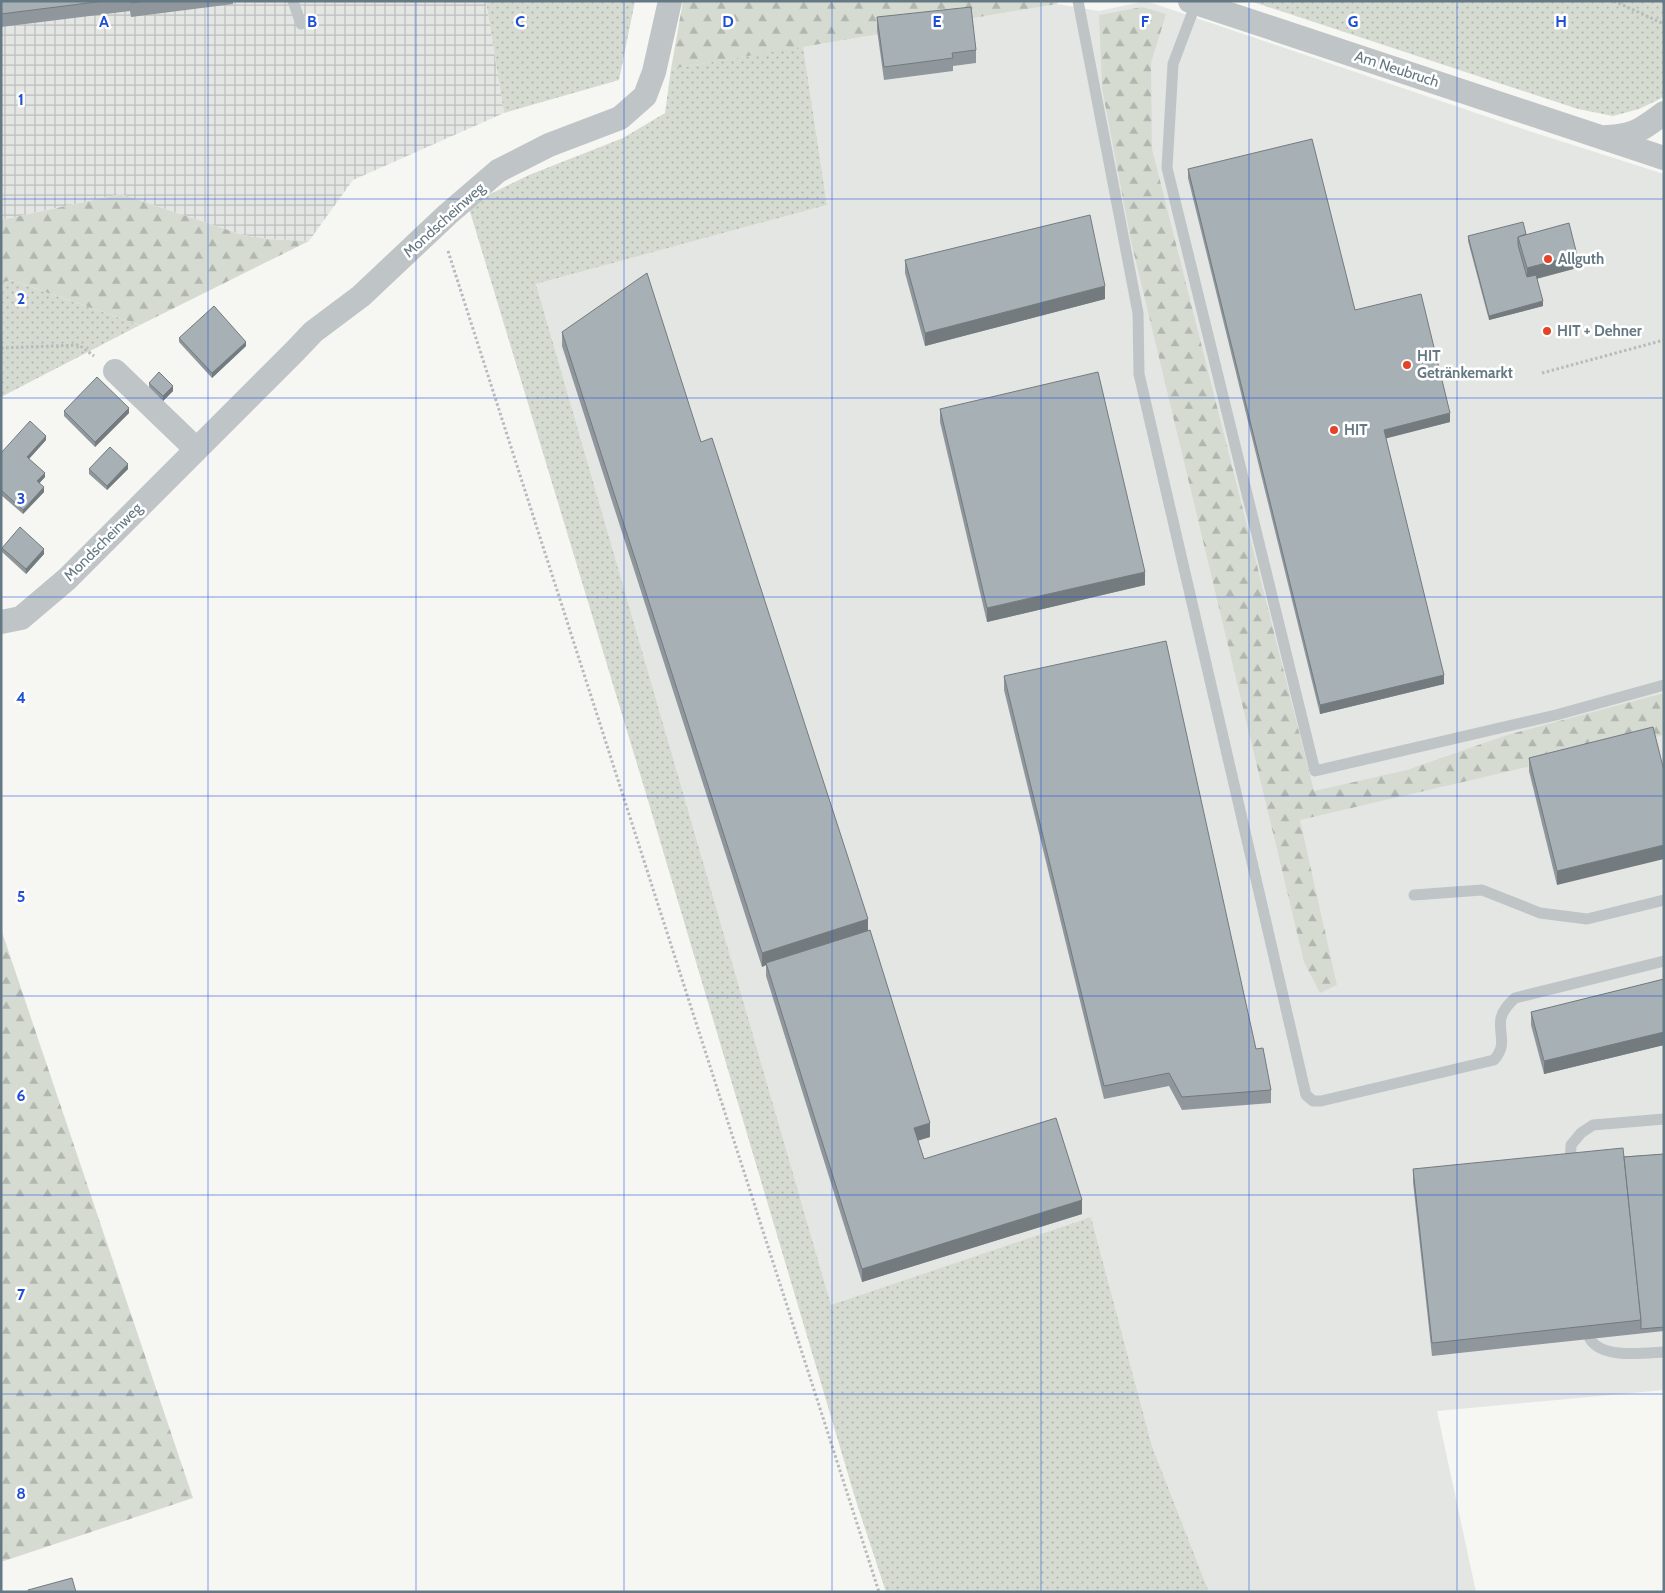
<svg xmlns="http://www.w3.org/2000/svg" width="1665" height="1593" viewBox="0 0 1665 1593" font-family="Cabin,sans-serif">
<defs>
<pattern id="industrial-grid" width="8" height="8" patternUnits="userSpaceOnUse" patternTransform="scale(1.25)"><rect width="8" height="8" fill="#e4e6e4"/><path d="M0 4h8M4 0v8" fill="none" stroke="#bcbfbe"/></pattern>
<pattern id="grass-dots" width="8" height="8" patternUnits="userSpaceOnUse" patternTransform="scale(1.25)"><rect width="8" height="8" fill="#d6dbd2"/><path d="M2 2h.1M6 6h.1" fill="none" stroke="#b1b6b0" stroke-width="1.8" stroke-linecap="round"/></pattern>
<pattern id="forest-firs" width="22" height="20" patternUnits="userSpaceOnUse" patternTransform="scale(1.25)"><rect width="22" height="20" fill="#d6dbd2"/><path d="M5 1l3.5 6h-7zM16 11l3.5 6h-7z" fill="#b1b6b0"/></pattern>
</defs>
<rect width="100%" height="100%" fill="#f6f6f3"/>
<path fill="#e4e6e4" d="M 1146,1 L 1526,130 L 1664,174 L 1664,1390 L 1437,1411 L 1476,1592 L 1209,1592 L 1152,1446 L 1091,1217 L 831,1306 L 536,284 L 827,205 L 803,46 L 1057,4 L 1099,11 Z"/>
<path fill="url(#industrial-grid)" d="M 1,1 L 486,1 L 504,113 L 353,180 L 309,241 L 267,239 L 243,235 L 121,194 L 1,220 Z"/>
<g fill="url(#grass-dots)">
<path d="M 486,1 L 635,1 L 619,80 L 504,113 Z"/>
<path d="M 1250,1 L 1664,1 L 1664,97 L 1639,109 L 1613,116 L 1578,109 Z"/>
<path d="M 803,46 L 827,205 L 536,284 L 831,1305 L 1091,1217 L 1152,1446 L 1209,1592 L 886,1592 L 856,1501 L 647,797 L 468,205 L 529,175 L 623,138 L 665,113 L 671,69 Z"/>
<path d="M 11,280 L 140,325 L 1,397 L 1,283 Z"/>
</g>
<g fill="url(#forest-firs)">
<path d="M 683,1 L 1058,1 L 1057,4 L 671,69 Z"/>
<path d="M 1142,7 L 1166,14 L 1151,63 L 1152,149 L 1314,791 L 1407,770 L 1507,735 L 1664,693 L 1664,735 L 1300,820 L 1337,985 L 1320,993 L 1304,962 L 1131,241 L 1102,88 L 1099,15 Z"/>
<path d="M 121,194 L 243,235 L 267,239 L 309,241 L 140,325 L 11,280 L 1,283 L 1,220 Z"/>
<path d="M 1,929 L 193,1498 L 1,1562 Z"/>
</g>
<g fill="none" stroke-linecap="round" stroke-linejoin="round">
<g stroke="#b7bbbe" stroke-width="3" stroke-dasharray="2.5 2.5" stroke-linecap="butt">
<path d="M 1614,1 L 1664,24"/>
<path d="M 448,251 L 879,1592"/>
<path d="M 1,348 L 79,345 L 94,356"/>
<path d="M 1542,373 L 1664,340"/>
</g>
<g stroke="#bfc4c7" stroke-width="11">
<path d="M 293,1 L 301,24"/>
<path d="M 1078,1 L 1138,313 L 1139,374 L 1306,1095 L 1313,1101 L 1321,1101 L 1494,1060 C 1508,1044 1498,1035 1501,1018 C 1503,1009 1510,1003 1515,998 L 1664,961"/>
<path d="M 1196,3 L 1173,64 L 1167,168 L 1315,771 L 1556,715 L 1664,685"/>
<path d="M 1414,895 L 1482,890 L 1540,913 L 1587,919 L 1664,900"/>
<path d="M 1570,1167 L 1571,1145 L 1581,1133 L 1593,1125 L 1664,1119"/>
<path d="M 1590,1339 C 1602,1359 1644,1353 1664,1352"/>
</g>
<g stroke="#bfc4c7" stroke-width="24">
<path d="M 1190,1 L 1664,158"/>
<path d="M 1607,137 C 1635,136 1642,129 1664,113"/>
<path d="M 115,371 L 196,449"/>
<path d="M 1,622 L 21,618 L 67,579 L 295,351 L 313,332 L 361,296 L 448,214 L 498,171 L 549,145 L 620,118 L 645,96 L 654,72 L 670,1"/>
</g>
</g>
<g fill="#8f979c">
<path d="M 1,1 L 233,1 L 233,4 L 131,17 L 130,11 L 1,27 Z"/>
<path d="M 877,17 L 976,50 L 976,63 L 953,66 L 953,71 L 884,80 L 877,30 Z"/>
<path d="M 1188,169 L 1355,310 L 1450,422 L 1386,438 L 1444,684 L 1320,714 L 1188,178 Z"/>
<path d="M 1526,234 L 1577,268 L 1537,279 L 1543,306 L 1489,320 L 1468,241 L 1468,236 Z"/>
<path d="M 905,260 L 1105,299 L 925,346 L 905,273 Z"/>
<path d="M 562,332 L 701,442 L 868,931 L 930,1137 L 918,1140 L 924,1159 L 1082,1214 L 862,1282 L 766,976 L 766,965 L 762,967 L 562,346 Z"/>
<path d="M 179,338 L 246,346 L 212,378 L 179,342 Z"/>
<path d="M 149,383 L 173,391 L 163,401 L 149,387 Z"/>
<path d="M 940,409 L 1145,585 L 987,622 L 940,422 Z"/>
<path d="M 64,411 L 129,413 L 95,447 L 64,416 Z"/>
<path d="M 46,440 L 29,459 L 45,477 L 39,483 L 44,492 L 23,514 L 1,495 L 1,453 Z"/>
<path d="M 89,469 L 128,469 L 107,490 L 89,474 Z"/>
<path d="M 2,548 L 44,554 L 26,574 L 2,552 Z"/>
<path d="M 1004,676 L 1256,1049 L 1271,1090 L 1271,1103 L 1182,1110 L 1169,1086 L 1104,1099 L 1004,690 Z"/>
<path d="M 1529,758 L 1664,771 L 1557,885 L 1529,771 Z"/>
<path d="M 1664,979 L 1664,1045 L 1544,1074 L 1531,1025 L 1531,1012 Z"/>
<path d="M 1664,1154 L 1664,1331 L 1432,1356 L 1413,1182 L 1413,1169 Z"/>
</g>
<g fill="#747b7f">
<path d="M 1577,255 L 1577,268 L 1527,281 L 1527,268 Z"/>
<path d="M 1105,286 L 1105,299 L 925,346 L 925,333 Z"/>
<path d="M 1543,301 L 1543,306 L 1489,320 L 1489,316 Z"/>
<path d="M 246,342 L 246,346 L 212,378 L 212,373 Z"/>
<path d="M 173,386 L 173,391 L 163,401 L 163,396 Z"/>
<path d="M 129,408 L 129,413 L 95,447 L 95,442 Z"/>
<path d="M 1450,413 L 1450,422 L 1384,439 L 1384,430 Z"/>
<path d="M 46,436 L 46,440 L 27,461 L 27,457 Z"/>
<path d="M 128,464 L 128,469 L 107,490 L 107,486 Z"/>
<path d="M 45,473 L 45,477 L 37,486 L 37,481 Z"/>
<path d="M 44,487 L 44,492 L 23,514 L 23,510 Z"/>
<path d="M 44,549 L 44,554 L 26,574 L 26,569 Z"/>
<path d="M 1145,572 L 1145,585 L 987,622 L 987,608 Z"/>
<path d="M 1444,675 L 1444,684 L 1320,714 L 1320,705 Z"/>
<path d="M 1664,845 L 1664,859 L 1557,885 L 1557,871 Z"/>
<path d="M 868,919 L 868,933 L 766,963 L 766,965 L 762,967 L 762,953 Z"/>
<path d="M 1664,1032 L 1664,1045 L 1544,1074 L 1544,1061 Z"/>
<path d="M 930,1123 L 930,1137 L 914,1142 L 914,1128 Z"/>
<path d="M 1082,1200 L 1082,1214 L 862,1282 L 862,1269 Z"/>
</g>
<g fill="#a6b0b5" stroke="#747b7f">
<path d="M 1,1 L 104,1 L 1,14 Z"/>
<path d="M 131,1 L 147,1 L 131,3 Z"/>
<path d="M 971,7 L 976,50 L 952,53 L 953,58 L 884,67 L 877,17 Z"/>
<path d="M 1312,139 L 1355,310 L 1421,294 L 1450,413 L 1384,430 L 1444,675 L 1320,705 L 1188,169 Z"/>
<path d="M 1090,215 L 1105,286 L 925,333 L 905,260 Z"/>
<path d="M 1523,222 L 1526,234 L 1518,237 L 1518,245 L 1527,277 L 1536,275 L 1543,301 L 1489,316 L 1468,236 Z"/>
<path d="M 1569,223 L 1577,255 L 1527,268 L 1518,237 Z"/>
<path d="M 647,273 L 701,442 L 712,438 L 868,919 L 762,953 L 562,332 Z"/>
<path d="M 214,306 L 246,342 L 212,373 L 179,338 Z"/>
<path d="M 159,372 L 173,386 L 163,396 L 149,383 Z"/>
<path d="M 1098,372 L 1145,572 L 987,608 L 940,409 Z"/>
<path d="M 97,377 L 129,408 L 95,442 L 64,411 Z"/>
<path d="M 30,421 L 46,436 L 27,457 L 45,473 L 37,481 L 44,487 L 23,510 L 1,490 L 1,453 Z"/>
<path d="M 110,447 L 128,464 L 107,486 L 89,469 Z"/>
<path d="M 20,527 L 44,549 L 26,569 L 2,548 Z"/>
<path d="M 1166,641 L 1256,1049 L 1263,1048 L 1271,1090 L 1182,1097 L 1169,1073 L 1104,1086 L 1004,676 Z"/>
<path d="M 1653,727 L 1664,771 L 1664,845 L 1557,871 L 1529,758 Z"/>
<path d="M 870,930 L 930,1123 L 914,1128 L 924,1159 L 1056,1118 L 1082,1200 L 862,1269 L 766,963 Z"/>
<path d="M 1664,979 L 1664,1032 L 1544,1061 L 1531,1012 Z"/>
<path d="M 1623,1148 L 1641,1320 L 1432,1343 L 1413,1169 Z"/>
<path d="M 1664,1154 L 1664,1327 L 1641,1329 L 1641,1320 L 1624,1157 Z"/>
<path d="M 72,1578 L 76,1592 L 28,1592 L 28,1590 Z"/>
</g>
<path fill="none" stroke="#1d4ed8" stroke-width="1" stroke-opacity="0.55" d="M 208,1 L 208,1592M 416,1 L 416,1592M 624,1 L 624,1592M 832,1 L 832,1592M 1041,1 L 1041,1592M 1249,1 L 1249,1592M 1457,1 L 1457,1592M 1,199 L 1664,199M 1,398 L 1664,398M 1,597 L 1664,597M 1,796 L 1664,796M 1,996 L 1664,996M 1,1195 L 1664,1195M 1,1394 L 1664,1394"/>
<g fill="#e34327" stroke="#fff" stroke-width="2">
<circle cx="1548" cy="259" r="5"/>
<circle cx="1547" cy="331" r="5"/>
<circle cx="1407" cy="365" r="5"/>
<circle cx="1334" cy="430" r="5"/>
</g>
<g text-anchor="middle" stroke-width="5" stroke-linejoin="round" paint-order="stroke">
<g font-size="15" fill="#657984" stroke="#fff">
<text transform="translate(1397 69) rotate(18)" y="5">Am Neubruch</text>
<text transform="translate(444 220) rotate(-42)" y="5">Mondscheinweg</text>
<text transform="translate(103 542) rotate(-45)" y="5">Mondscheinweg</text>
</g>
<g font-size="15" font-weight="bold" fill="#657984" stroke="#fff" text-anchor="start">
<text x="1558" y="264">Allguth</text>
<text x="1557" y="336">HIT + Dehner</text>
<text x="1417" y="361">HIT<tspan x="1417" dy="17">Getränkemarkt</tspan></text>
<text x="1344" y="435">HIT</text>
</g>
</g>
<g font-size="16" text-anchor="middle" font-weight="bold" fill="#1d4ed8" stroke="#fff" stroke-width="5" stroke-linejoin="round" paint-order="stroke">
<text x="104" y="27">A</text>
<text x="312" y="27">B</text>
<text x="520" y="27">C</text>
<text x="728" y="27">D</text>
<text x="937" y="27">E</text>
<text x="1145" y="27">F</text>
<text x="1353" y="27">G</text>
<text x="1561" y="27">H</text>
<text x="21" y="105">1</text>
<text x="21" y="304">2</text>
<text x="21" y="504">3</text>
<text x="21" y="703">4</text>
<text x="21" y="902">5</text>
<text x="21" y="1101">6</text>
<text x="21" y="1300">7</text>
<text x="21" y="1499">8</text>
</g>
<rect width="1665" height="1593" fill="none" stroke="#657984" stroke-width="5"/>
</svg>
